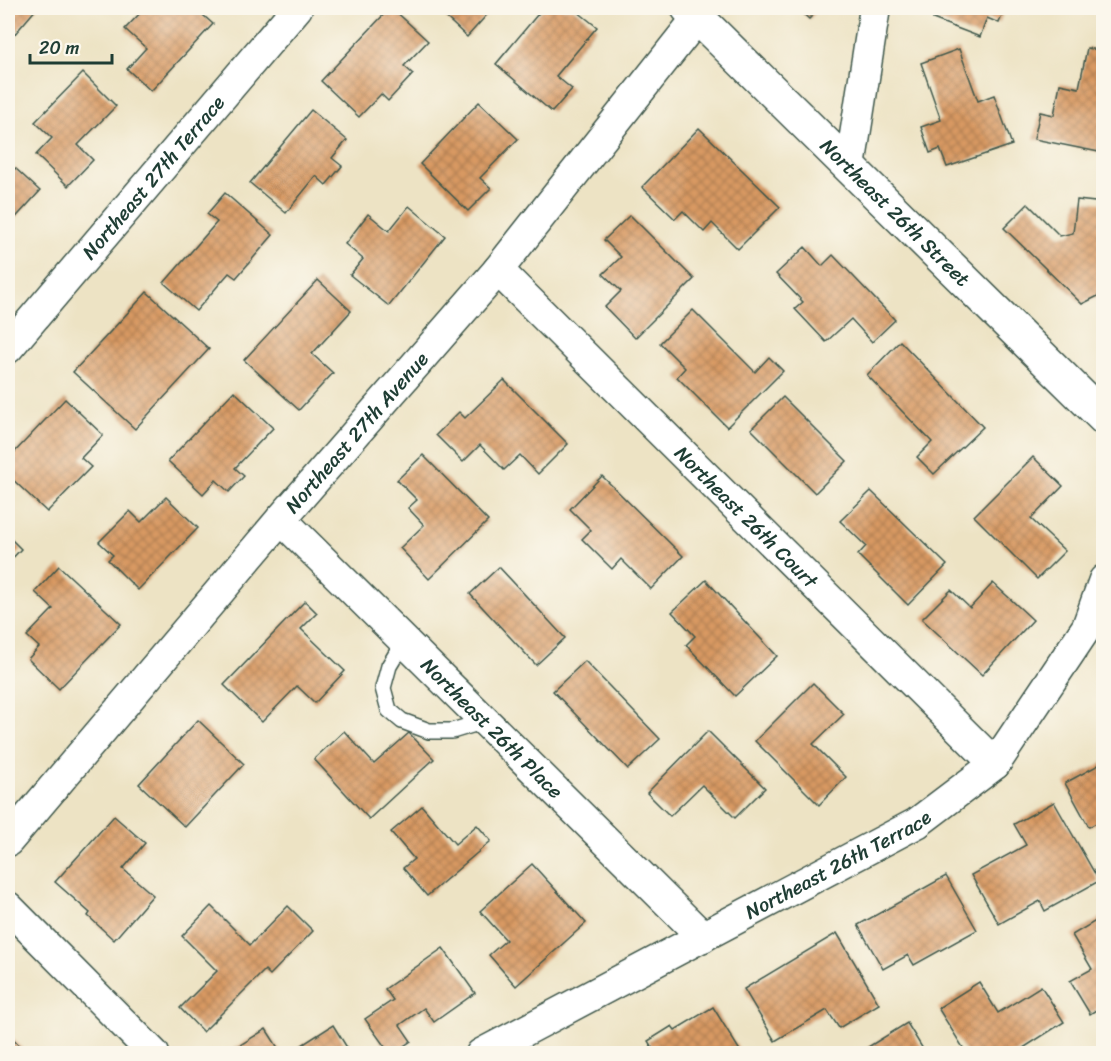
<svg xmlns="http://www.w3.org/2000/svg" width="1111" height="1061" viewBox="0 0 1111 1061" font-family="Sriracha,sans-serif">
<defs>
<pattern id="building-cross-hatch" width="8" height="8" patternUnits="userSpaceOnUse" patternTransform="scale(1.5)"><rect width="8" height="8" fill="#d89962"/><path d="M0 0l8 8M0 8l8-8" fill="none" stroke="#af7e52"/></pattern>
</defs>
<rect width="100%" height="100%" fill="#fbf7ec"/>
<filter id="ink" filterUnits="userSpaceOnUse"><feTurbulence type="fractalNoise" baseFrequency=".0167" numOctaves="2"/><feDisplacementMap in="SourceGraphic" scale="12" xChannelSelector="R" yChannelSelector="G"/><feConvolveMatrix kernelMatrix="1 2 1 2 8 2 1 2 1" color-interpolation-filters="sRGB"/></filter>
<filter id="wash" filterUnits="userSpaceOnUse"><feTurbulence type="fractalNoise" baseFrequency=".008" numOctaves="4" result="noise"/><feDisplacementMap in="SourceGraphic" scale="24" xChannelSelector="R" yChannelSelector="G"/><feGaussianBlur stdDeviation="1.35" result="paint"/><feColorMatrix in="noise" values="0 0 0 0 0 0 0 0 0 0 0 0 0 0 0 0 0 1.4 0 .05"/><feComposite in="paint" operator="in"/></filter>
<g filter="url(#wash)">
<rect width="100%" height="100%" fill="#ede3c4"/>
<g id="blocks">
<g fill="url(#building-cross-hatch)">
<path d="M 8,8 L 37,8 L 8,42 Z"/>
<path d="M 145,8 L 195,8 L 213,24 L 151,91 L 127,69 L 146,48 L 125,29 Z"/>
<path d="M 390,8 L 392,8 L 428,41 L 404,66 L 413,74 L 388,101 L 381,94 L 359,117 L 321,81 Z"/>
<path d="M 436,8 L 493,8 L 467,37 Z"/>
<path d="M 543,8 L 573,8 L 597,27 L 556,76 L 572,89 L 552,112 L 496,64 Z"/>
<path d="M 797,8 L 820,8 L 809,19 Z"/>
<path d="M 938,8 L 1005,8 L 999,23 L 987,18 L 980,37 L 933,19 Z"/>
<path d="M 1087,48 L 1104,51 L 1104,153 L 1034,139 L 1040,112 L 1054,115 L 1060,84 L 1079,88 Z"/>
<path d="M 959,49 L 978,101 L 994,95 L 1012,145 L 947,167 L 940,149 L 930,153 L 921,127 L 941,120 L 921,63 Z"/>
<path d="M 83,73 L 116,106 L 78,145 L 93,160 L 68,186 L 36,155 L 52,138 L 35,122 Z"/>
<path d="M 479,102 L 518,139 L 480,178 L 491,188 L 468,211 L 420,164 Z"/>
<path d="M 311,110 L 347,140 L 332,158 L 342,166 L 326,185 L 316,176 L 286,213 L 250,183 Z"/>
<path d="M 699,128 L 780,207 L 738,249 L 712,223 L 704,232 L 683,211 L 675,219 L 642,187 Z"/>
<path d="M 15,168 L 40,191 L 8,226 L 8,176 Z"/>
<path d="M 225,193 L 273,235 L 236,278 L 229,273 L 196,311 L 164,283 L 217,222 L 207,214 Z"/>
<path d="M 1077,200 L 1104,203 L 1104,293 L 1082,304 L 1004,228 L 1028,204 L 1060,236 L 1073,233 Z"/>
<path d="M 409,206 L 445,236 L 389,306 L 350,275 L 363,259 L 345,244 L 368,214 L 389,231 Z"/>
<path d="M 630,215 L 694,279 L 635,338 L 605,307 L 621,291 L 603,274 L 621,257 L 604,240 Z"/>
<path d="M 805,247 L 822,266 L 833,255 L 895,320 L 872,342 L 851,319 L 826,342 L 795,309 L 803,302 L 776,274 Z"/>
<path d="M 318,280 L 351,311 L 312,354 L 333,373 L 299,410 L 244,360 Z"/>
<path d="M 147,292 L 209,349 L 135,429 L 73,372 Z"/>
<path d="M 693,310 L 755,372 L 769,357 L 783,371 L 727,427 L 677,377 L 685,368 L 660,343 Z"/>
<path d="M 900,341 L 983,427 L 934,474 L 917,457 L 932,442 L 867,375 Z"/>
<path d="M 504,380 L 568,444 L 538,474 L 520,455 L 504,470 L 480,445 L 463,462 L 436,435 L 459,412 L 465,418 Z"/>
<path d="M 234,391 L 273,428 L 235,468 L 244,476 L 229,492 L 216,480 L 203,494 L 168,461 Z"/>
<path d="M 783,397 L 847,461 L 815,493 L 751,429 Z"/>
<path d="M 65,399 L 103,435 L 81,458 L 91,467 L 47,512 L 8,475 L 8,459 Z"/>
<path d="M 423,455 L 488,521 L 429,579 L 400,548 L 424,525 L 408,508 L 417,500 L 397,480 Z"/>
<path d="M 1033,457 L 1063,486 L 1031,519 L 1065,551 L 1037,579 L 974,516 Z"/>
<path d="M 602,476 L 683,556 L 651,589 L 621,559 L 612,569 L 582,539 L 591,530 L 570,509 Z"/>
<path d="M 871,491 L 947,565 L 908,605 L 858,555 L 866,546 L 840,521 Z"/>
<path d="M 166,497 L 198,528 L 138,590 L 108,560 L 113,555 L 99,542 L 130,511 L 141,522 Z"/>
<path d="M 8,536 L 21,549 L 8,563 Z"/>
<path d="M 59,566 L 121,624 L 59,689 L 28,659 L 39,647 L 27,636 L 53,609 L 35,592 Z"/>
<path d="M 499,567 L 565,638 L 536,665 L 470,594 Z"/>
<path d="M 706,580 L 777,656 L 735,696 L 686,645 L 695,636 L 672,612 Z"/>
<path d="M 993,583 L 1033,620 L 982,675 L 922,619 L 951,590 L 970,608 Z"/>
<path d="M 305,601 L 317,613 L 301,629 L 345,671 L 315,703 L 297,686 L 262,722 L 224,685 Z"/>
<path d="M 585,661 L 660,739 L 628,769 L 553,691 Z"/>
<path d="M 813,683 L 844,714 L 813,744 L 846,777 L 819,805 L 755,741 Z"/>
<path d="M 198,720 L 244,764 L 185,827 L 139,784 Z"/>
<path d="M 344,731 L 374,764 L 409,733 L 434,759 L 369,819 L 314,759 Z"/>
<path d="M 708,731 L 765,788 L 735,818 L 702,785 L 670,816 L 647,793 Z"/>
<path d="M 1104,762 L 1104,819 L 1089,827 L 1065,783 Z"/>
<path d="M 1054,802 L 1099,881 L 1045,911 L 1040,901 L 999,924 L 971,875 L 1026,845 L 1014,824 Z"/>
<path d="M 422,806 L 455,844 L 477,825 L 491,841 L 427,896 L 403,868 L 414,859 L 391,832 Z"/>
<path d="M 114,816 L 145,843 L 123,869 L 153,895 L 114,940 L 88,916 L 90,913 L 55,882 Z"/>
<path d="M 532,864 L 586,923 L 516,986 L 489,955 L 506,940 L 480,911 Z"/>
<path d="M 946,876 L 977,930 L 914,965 L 908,955 L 883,969 L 858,925 Z"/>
<path d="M 211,906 L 250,945 L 288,906 L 313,931 L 270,975 L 265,970 L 203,1032 L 180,1008 L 217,971 L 182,936 Z"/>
<path d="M 1104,916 L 1104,1005 L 1090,1014 L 1070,981 L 1092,969 L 1072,935 Z"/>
<path d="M 837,933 L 879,1004 L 839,1028 L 827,1010 L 775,1041 L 744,989 Z"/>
<path d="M 443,948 L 475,993 L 434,1022 L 424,1008 L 400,1025 L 411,1041 L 392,1054 L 390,1054 L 365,1019 L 393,1000 L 385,989 Z"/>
<path d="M 979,982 L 998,1013 L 1041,986 L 1064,1022 L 1014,1054 L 967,1054 L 938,1008 Z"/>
<path d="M 713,1007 L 742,1054 L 656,1054 L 648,1041 L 672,1026 L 675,1030 Z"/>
<path d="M 907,1023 L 926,1054 L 872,1054 L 868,1047 Z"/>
<path d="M 333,1025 L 351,1054 L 288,1054 Z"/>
<path d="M 266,1029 L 282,1054 L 234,1054 L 232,1050 Z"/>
<path d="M 8,1034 L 27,1054 L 8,1054 Z"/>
</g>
</g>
</g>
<g filter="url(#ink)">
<use href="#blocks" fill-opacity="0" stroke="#3e564a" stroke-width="1.5"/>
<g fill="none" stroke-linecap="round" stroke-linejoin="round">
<defs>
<path id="service" d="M 404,641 L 389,666 L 383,688 L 389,710 L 402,721 L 429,731 L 452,731 L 485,721"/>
<g id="minor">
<path d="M 850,167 L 875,8"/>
<path id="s1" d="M 498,270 L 995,764"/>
<path id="s2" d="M 8,348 L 297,8"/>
<path id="s3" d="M 281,519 L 703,937"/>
<path id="s4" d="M 8,841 L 281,519 L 498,270 L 698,17"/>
<path d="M 8,907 L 154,1054"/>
<path id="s5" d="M 481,1054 L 917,823 L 995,764 L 1087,627 L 1104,580"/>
</g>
<g id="tertiary">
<path id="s6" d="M 688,8 L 1104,418"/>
</g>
</defs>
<use href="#service" stroke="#3e564a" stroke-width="18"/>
<use href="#minor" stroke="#3e564a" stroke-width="33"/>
<use href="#tertiary" stroke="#3e564a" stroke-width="36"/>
<use href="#service" stroke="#fff" stroke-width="15"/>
<use href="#minor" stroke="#fff" stroke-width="30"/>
<use href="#tertiary" stroke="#fff" stroke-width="33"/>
</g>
</g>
<g text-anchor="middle" stroke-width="5" stroke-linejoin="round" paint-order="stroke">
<g font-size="20" fill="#1f3d34" stroke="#fbf7ec">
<text dy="7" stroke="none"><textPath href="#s2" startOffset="224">Northeast 27th Terrace</textPath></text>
<text dy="7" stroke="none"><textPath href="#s6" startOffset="291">Northeast 26th Street</textPath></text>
<text dy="7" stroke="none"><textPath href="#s4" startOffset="537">Northeast 27th Avenue</textPath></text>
<text dy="7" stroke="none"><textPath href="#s1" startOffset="350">Northeast 26th Court</textPath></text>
<text dy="7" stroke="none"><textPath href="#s3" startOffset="297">Northeast 26th Place</textPath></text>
<text dy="7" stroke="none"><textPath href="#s5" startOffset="404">Northeast 26th Terrace</textPath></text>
</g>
</g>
<rect width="1111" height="1061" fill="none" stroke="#fbf7ec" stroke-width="30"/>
<path d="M30 54v9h82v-9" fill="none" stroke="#1f3d34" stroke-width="3"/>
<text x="39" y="54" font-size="18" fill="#1f3d34" stroke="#fbf7ec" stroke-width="4.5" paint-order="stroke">20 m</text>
</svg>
